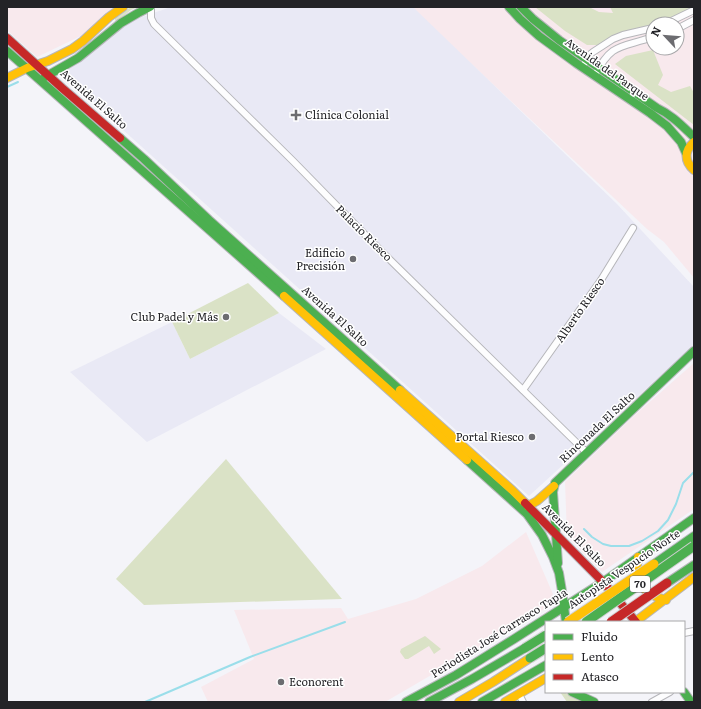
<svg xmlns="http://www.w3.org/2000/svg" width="701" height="709" viewBox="0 0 701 709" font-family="Literata,serif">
<rect width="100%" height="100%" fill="#f4f4f9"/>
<g fill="#f8e9ed" fill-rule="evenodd">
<path d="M 7,7 L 117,7 L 107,13 L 85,34 L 37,57 L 7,30 Z"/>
<path d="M 411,7 L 694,7 L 694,278 L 664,242 L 647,229 ZM 653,24 L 677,24 L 677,48 L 653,48 Z"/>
<path d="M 694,363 L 694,509 L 602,572 L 567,536 L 565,482 L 635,415 Z"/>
<path d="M 526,532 L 553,594 L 548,607 L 385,702 L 208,702 L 201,687 L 254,659 L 234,610 L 341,608 L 348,619 L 416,599 L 482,566 Z"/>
</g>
<g fill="#e9e9f5">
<path d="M 171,7 L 413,7 L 617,204 L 694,287 L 694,345 L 529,496 L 61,74 L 83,60 L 106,38 L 127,22 Z"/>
<path d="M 279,313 L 326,349 L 147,442 L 70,372 L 172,322 L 190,359 Z"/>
</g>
<g fill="#dae2c6">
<path d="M 131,7 L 138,7 L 131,10 L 116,22 L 114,17 Z"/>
<path d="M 535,7 L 589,7 L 599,12 L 613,13 L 610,7 L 694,7 C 682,14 667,24 653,24 L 653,26 L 599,45 L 587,45 L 565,31 Z"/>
<path d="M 653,50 L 663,75 L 658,85 L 671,92 L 690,86 L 694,93 L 694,125 L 615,64 L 626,56 Z"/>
<path d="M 248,283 L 279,313 L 190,359 L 172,322 Z"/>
<path d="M 226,459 L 342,599 L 144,605 L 116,579 Z"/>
<path d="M 425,636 L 441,649 L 434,654 L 429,646 L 408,659 L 405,659 L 400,652 L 401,649 Z"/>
<path d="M 560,692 L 564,692 L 582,702 L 567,702 Z"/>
</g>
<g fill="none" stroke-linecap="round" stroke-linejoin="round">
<g stroke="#9adeea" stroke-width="2">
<path d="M 7,87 L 18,82"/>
<path d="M 584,529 L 592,537 L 603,544 L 611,546 L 629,546 L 642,541 L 658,531 L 668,520 L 676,504 L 683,483 L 694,472"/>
<path d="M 145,702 L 250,657 L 345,622"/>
</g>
<defs>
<g id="street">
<path d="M 151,7 L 151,18 L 154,24 L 293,161 L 382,252 L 587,453"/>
<path d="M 665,24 L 694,10"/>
<path d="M 677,29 L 694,20"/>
<path d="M 583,67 L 588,56 L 593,52 L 613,39 L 623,35 L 653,28"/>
<path d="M 595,75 C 612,42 621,48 653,37"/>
<path d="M 523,390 L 601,280 L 633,228"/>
<path d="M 684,633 L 694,631"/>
<path d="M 519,694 L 523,702"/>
<path d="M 652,702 L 670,692"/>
</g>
<g id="fast">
<path d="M 509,7 L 520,19 L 539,36 L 576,63 L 650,113 L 667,126 L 681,142 L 686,153"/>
<path d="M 521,7 L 533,19 L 559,40 L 657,108 C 672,115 682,126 694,137"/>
<path d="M 7,51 L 284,296"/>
<path d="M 45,77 L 78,58 L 121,23 L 138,13 L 150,7"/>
<path d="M 120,138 L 144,159 L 209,220 L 400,390"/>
<path d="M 467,460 L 527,514 L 542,535 L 553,557 L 559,573 L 562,591 L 566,622"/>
<path d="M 558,563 L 553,492 L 555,483 L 694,351"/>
<path d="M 654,564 L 694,536"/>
<path d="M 667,583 L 694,565"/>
<path d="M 572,692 L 594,702"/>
<path d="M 684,692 L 691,702"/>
<path d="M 406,702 L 456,675 L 514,639 L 603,582 L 694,518"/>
<path d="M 429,702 L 472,679 L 525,648"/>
<path d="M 482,702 L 546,665"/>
</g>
<g id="slow">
<path d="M 7,78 L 27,68 L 48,61 L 72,49 L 83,41 L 109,17 L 123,7"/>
<path d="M 694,142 C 684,151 684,161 694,170"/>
<path d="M 284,296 L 467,460"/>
<path d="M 400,390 L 512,490 L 525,503"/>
<path d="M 528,506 L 537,501 L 554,486"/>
<path d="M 638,557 C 634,581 642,594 666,600"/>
<path d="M 635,622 L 694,577"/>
<path d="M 459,702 L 493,682 L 530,658"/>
<path d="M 505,702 L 546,678"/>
</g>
<g id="jam">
<path d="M 7,38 L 62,88 L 120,138"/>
<path d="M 525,503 L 603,582 L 636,622"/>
</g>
</defs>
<use href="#street" stroke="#b6b6ba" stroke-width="8"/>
<use href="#fast" stroke="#b6b6ba" stroke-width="10"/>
<use href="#slow" stroke="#b6b6ba" stroke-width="10"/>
<use href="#jam" stroke="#b6b6ba" stroke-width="10"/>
<use href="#street" stroke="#fdfdfe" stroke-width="6"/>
<use href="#fast" stroke="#4caf50" stroke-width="8"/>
<use href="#slow" stroke="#ffc107" stroke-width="8"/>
<use href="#jam" stroke="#c62828" stroke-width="8"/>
<defs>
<g id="fast-bridge">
<path d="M 586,622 L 694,546"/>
<path d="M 525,648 L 546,635"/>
<path d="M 530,658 L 546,648"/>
</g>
<path id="slow-bridge" d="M 568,622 L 654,564"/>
<path id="jam-bridge" d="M 611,622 L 667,583"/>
</defs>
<use href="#fast-bridge" stroke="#cfcfd1" stroke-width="11" stroke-linecap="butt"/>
<use href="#slow-bridge" stroke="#cfcfd1" stroke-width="11" stroke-linecap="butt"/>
<use href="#jam-bridge" stroke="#cfcfd1" stroke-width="11" stroke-linecap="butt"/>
<use href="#fast-bridge" stroke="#4caf50" stroke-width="9"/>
<use href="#slow-bridge" stroke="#ffc107" stroke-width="9"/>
<use href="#jam-bridge" stroke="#c62828" stroke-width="9"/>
</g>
<g fill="#6c6c70" stroke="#fff" stroke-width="1.5">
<path d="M294 109h4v4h4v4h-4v4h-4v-4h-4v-4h4z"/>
<circle cx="353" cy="259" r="4"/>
<circle cx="226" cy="317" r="4"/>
<circle cx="532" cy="437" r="4"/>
<circle cx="281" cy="682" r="4"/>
</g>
<g text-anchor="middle" stroke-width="3" stroke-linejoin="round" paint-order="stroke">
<rect fill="#fff" stroke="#656568" stroke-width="1" x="630" y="576" width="20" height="16" rx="3"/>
<g font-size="10" font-weight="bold" fill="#232327">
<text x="640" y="588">70</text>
</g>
<g font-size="11" fill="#232327" stroke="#fff">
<text transform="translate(607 69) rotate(35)" y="4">Avenida del Parque</text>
<text transform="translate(94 99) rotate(41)" y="4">Avenida El Salto</text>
<text transform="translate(364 233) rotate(45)" y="4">Palacio Riesco</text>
<text transform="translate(580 310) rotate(-55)" y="4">Alberto Riesco</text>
<text transform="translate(335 316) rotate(42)" y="4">Avenida El Salto</text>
<text transform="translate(597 427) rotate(-43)" y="4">Rinconada El Salto</text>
<text transform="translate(574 535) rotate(45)" y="4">Avenida El Salto</text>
<text transform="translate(624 569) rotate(-34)" y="4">Autopista Vespucio Norte</text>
<text transform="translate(499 633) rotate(-32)" y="4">Periodista José Carrasco Tapia</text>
</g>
<g font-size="11" fill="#232327" stroke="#fff" text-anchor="end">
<text x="305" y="119" text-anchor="start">Clínica Colonial</text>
<text x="345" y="257">Edificio<tspan x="345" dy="13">Precisión</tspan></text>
<text x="218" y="321">Club Padel y Más</text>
<text x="524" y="441">Portal Riesco</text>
<text x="289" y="686" text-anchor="start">Econorent</text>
</g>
</g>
<rect width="701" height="709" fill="none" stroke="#232327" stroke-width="16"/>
<rect x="545" y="621" width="140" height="72" fill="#ffffff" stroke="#a7a7a9"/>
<rect x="553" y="634" width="20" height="6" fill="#4caf50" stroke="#a7a7a9"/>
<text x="581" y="641" font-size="12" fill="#232327">Fluido</text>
<rect x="553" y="654" width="20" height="6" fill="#ffc107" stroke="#a7a7a9"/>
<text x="581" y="661" font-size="12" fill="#232327">Lento</text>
<rect x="553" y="674" width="20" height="6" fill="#c62828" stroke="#a7a7a9"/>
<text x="581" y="681" font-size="12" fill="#232327">Atasco</text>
<g transform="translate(665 36) rotate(296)"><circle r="19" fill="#ffffff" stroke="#a7a7a9"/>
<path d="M0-3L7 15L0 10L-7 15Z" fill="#6c6c70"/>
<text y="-6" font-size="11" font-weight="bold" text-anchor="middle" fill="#232327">N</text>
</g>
</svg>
